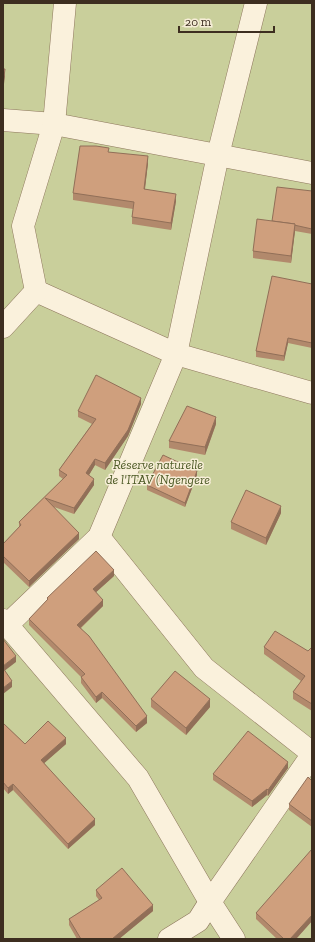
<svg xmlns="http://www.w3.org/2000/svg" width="315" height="942" viewBox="0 0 315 942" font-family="'Zilla Slab',serif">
<rect width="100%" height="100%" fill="#f0e4c8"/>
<rect fill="#c9cf9b" x="3" y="3" width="309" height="936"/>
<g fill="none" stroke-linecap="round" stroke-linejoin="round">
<defs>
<g id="minor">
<path d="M 3,120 L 54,124 L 312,173"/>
<path d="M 36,291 L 176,354 L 312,393"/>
<path d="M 3,327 L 36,291 L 23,226 L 54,124 L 65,3"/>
<path d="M 99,537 L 204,668 L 312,753"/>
<path d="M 3,620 L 138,778 L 210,902 L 234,939"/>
<path d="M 7,625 L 99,537 L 176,354 L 218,155 L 256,3"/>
<path d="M 169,939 L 198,921 L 210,902 L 312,755"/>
</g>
</defs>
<use href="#minor" stroke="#8d765c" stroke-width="23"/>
<use href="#minor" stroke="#faf1dc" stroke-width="22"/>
</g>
<g fill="#b2896c">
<path d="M 109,152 L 148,163 L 145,189 L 176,201 L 171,230 L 132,224 L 132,217 L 133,209 L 73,200 L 73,193 Z"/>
<path d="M 312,191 L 312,234 L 295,231 L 291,263 L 253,258 L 253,251 L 272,221 Z"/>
<path d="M 312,284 L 312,348 L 288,343 L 284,361 L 256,357 L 256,351 Z"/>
<path d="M 141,404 L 128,436 L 105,470 L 95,465 L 89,475 L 94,485 L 74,514 L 54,507 L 79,539 L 29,587 L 3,562 L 3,544 L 19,527 L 19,522 L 63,479 L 59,476 L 59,470 L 92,424 L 78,417 L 78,411 Z"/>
<path d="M 216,424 L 205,455 L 169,448 L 169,441 Z"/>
<path d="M 197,475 L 185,507 L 147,490 L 147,485 Z"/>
<path d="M 281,513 L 266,545 L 231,529 L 231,522 Z"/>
<path d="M 114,576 L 96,592 L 103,606 L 81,628 L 147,723 L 136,732 L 102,698 L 96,703 L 81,683 L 81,677 L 29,625 L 29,619 L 47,601 L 47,598 Z"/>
<path d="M 264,647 L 308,651 L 312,647 L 312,711 L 293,699 L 293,692 L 301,681 L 264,654 Z"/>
<path d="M 151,699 L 210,707 L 186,735 L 151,707 Z"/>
<path d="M 3,723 L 25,744 L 66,744 L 44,763 L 95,825 L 68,849 L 13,790 L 8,794 L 3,788 Z"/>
<path d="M 288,768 L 268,796 L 267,795 L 252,807 L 213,780 L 213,774 Z"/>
<path d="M 312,781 L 312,827 L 289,810 L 289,804 Z"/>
<path d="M 96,890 L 153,911 L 119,939 L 77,939 L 69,925 L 69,919 L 99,900 L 96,896 Z"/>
<path d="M 256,913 L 312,921 L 296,939 L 277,939 L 256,919 Z"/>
</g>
<g fill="#916f58">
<path d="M 5,69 L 5,76 L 3,92 L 3,84 Z"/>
<path d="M 148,156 L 148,163 L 144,196 L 144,189 Z"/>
<path d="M 176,194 L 176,201 L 171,230 L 171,223 Z"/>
<path d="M 295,224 L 295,231 L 291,263 L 291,256 Z"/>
<path d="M 288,338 L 288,343 L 284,361 L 284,356 Z"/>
<path d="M 141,398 L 141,404 L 128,436 L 105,470 L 105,463 Z"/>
<path d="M 216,417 L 216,424 L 205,455 L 205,447 Z"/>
<path d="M 95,459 L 95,465 L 86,480 L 86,473 Z"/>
<path d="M 197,471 L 197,475 L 185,507 L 185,503 Z"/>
<path d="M 94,479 L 94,485 L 74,514 L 74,508 Z"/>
<path d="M 281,506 L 281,513 L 266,545 L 266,538 Z"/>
<path d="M 79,533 L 79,539 L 29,587 L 29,581 Z"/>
<path d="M 114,570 L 114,576 L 93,595 L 93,589 Z"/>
<path d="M 103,600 L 103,606 L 77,631 L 77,625 Z"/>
<path d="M 16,656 L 16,662 L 3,672 L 3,666 Z"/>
<path d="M 12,681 L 12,687 L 3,694 L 3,688 Z"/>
<path d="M 102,692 L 102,698 L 96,703 L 96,697 Z"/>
<path d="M 210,699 L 210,707 L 186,735 L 186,728 Z"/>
<path d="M 147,716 L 147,723 L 136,732 L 136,726 Z"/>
<path d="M 66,738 L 66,744 L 41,766 L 41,760 Z"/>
<path d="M 288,762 L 288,768 L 268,796 L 268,790 Z"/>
<path d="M 13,784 L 13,790 L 8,794 L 8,788 Z"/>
<path d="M 267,789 L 267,795 L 252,807 L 252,801 Z"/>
<path d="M 95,819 L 95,825 L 68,849 L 68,844 Z"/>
<path d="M 153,905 L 153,911 L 119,939 L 112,939 Z"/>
<path d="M 312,915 L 312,921 L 296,939 L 290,939 Z"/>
</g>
<g fill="#cf9f7d" stroke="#916f58">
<path d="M 3,69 L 5,69 L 3,84 Z"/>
<path d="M 80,146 L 96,146 L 109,148 L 108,152 L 148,156 L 144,189 L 176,194 L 171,223 L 132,217 L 134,202 L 73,193 Z"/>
<path d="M 277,187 L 312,191 L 312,229 L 294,225 L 295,224 L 272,221 Z"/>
<path d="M 257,219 L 295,224 L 291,256 L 253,251 Z"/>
<path d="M 272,276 L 312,284 L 312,343 L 288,338 L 284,356 L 256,351 Z"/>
<path d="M 96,375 L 141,398 L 128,430 L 105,463 L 95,459 L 86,473 L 94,479 L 74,508 L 45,498 L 79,533 L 29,581 L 3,556 L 3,544 L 21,525 L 19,522 L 67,475 L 59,470 L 96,419 L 78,411 Z"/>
<path d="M 187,406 L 216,417 L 205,447 L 169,441 Z"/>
<path d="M 163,455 L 197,471 L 185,503 L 147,485 Z"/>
<path d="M 246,490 L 281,506 L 266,538 L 231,522 Z"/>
<path d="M 96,551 L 114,570 L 93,589 L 103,600 L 77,625 L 89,636 L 147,716 L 136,726 L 102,692 L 96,697 L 81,677 L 85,674 L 29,619 L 48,599 L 47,598 Z"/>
<path d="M 275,631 L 308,651 L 312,647 L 312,704 L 293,692 L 305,676 L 264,647 Z"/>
<path d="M 3,639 L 16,656 L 3,666 Z"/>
<path d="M 3,668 L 12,681 L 3,688 Z"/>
<path d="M 175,671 L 210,699 L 186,728 L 151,699 Z"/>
<path d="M 48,721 L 66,738 L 41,760 L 95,819 L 68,844 L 13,784 L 8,788 L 3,782 L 3,783 L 3,723 L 25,744 Z"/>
<path d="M 248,731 L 288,762 L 268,790 L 267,789 L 252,801 L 213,774 Z"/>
<path d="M 308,777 L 312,781 L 312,821 L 289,804 Z"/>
<path d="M 312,849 L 312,915 L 290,939 L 284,939 L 256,913 Z"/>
<path d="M 122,868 L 153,905 L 112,939 L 81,939 L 69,919 L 102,898 L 96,890 Z"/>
</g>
<g text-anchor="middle" stroke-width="3" stroke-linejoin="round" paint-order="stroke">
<g font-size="13" font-style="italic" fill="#4d5a26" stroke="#f7eed8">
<text x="158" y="469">Réserve naturelle<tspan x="158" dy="15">de l'ITAV (Ngengere</tspan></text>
</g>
</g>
<rect width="315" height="942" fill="none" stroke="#3d2e20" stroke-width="8"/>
<path d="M179 26v6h95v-6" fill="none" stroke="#3d2e20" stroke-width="2"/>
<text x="185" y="26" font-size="12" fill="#3d2e20" stroke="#f7eed8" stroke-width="3" paint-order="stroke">20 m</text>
</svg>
